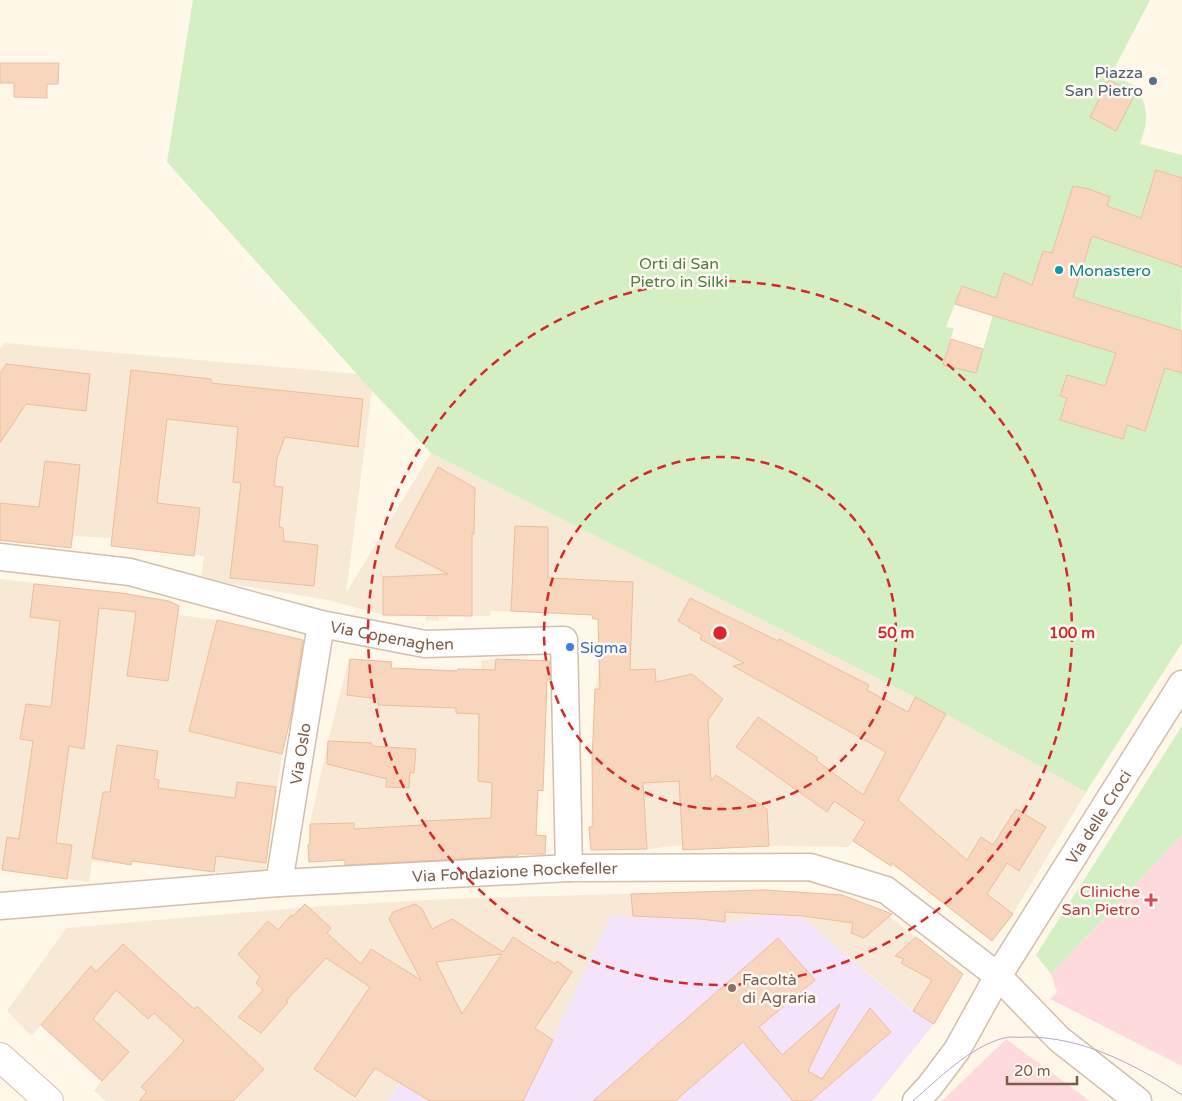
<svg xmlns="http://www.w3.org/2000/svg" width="1182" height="1101" viewBox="0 0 1182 1101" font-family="'Varela Round',sans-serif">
<rect width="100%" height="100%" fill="#fff7e8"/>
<g fill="#f7e9d6">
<path d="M 5,343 L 358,374 L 372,391 L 346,593 L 431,453 L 915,697 L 1086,792 L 1013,914 L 992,941 L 904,873 L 853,841 L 849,847 L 769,846 L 683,850 L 682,845 L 647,849 L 591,850 L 592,762 L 595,689 L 600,665 L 598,619 L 593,619 L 592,615 L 491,611 L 490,616 L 439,616 L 439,621 L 426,620 L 426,615 L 383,615 L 328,600 L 201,579 L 204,556 L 111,546 L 111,538 L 73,536 L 71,548 L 0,541 L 0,349 Z"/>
<path d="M 0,579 L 109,592 L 169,601 L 179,606 L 178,615 L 217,620 L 309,642 L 282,754 L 265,873 L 214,872 L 174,867 L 177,843 L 150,841 L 147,864 L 132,861 L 131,865 L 110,861 L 109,864 L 92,861 L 89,882 L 0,869 Z"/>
<path d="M 349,659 L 392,662 L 392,668 L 434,670 L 481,670 L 481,660 L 496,659 L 553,661 L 552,681 L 543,680 L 546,710 L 543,791 L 538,791 L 536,834 L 546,836 L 545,854 L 518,854 L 518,857 L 345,867 L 345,860 L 309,862 L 308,845 L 310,824 L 328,741 Z"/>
<path d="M 753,890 L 842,895 L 881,910 L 963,974 L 934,1024 L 913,1011 L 803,918 L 768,915 L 725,922 L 674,918 L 553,1040 L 523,1101 L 491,1101 L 399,1082 L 388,1101 L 106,1101 L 94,1091 L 101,1081 L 41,1025 L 31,1036 L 7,1011 L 66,928 L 308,907 L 446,899 Z"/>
</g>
<g fill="#f4e4fb">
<path d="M 768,915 L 803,918 L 912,1011 L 934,1024 L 872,1101 L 523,1101 L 611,916 L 674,918 L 725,922 Z"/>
<path d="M 417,1055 L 491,1101 L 388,1101 Z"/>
</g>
<g fill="#fedadd">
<path d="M 1182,835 L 1182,1066 L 1050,999 L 1057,992 L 1051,974 Z"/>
<path d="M 1006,1039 L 1090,1101 L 942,1101 Z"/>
</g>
<g fill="#d4efc4">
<path d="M 193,0 L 1150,0 L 1111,75 L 1138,87 C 1148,113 1149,117 1140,144 L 1182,155 L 1182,178 L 1156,170 L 1141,218 L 1107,206 L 1110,198 L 1089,189 L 1073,186 L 1052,253 L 1043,251 L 1032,285 L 1004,274 L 996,298 L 962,286 L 946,327 L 954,328 L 943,364 L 976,373 L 993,315 L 1182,373 L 1182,643 L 1086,792 L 915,697 L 431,453 L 372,391 L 167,162 Z"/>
<path d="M 1092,236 L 1182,267 L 1181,331 L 1073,297 Z"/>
<path d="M 1182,726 L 1182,835 L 1051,974 L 1036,955 Z"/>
</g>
<g fill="#f7d6bd" stroke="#ecbd9b" fill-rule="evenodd">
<path d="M 0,63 L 59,63 L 58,84 L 47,84 L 47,98 L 14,97 L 14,83 L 0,83 Z"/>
<path d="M 1109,80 L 1135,94 L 1116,131 L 1090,117 Z"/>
<path d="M 1156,170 L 1182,178 L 1182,267 L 1092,236 L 1073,297 L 1182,331 L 1182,373 L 1165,368 L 1145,431 L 1127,425 L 1123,439 L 1060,420 L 1067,398 L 1060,396 L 1067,375 L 1105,386 L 1116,353 L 955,304 L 962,286 L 996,298 L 1004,273 L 1032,285 L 1043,251 L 1052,253 L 1073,186 L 1089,189 L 1110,197 L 1107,206 L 1141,218 Z"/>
<path d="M 951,339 L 983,349 L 976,373 L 943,365 Z"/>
<path d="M 6,364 L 90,374 L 86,411 L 26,404 L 0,443 L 0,374 Z"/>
<path d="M 131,370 L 211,379 L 211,383 L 363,399 L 358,447 L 285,437 L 277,458 L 274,486 L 283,487 L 279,527 L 283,528 L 284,541 L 318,545 L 314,586 L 230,578 L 241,483 L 233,482 L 238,427 L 167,419 L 157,503 L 200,508 L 194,556 L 111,546 Z"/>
<path d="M 45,461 L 80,465 L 71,548 L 0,540 L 0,503 L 39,507 Z"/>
<path d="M 438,467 L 475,488 L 474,534 L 472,534 L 472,616 L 383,615 L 383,577 L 448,574 L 395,547 Z"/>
<path d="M 515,526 L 548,527 L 548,578 L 633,582 L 630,670 L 655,669 L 656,682 L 692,674 L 723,699 L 708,720 L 711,781 L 716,775 L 767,809 L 769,846 L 683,850 L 679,781 L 643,783 L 647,849 L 591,850 L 589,827 L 593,826 L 592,762 L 595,689 L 600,689 L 598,619 L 593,619 L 592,615 L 511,611 Z"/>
<path d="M 34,584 L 121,593 L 169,601 L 179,606 L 168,681 L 127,676 L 136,612 L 99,608 L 84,749 L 69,746 L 56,843 L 72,845 L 67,879 L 2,870 L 7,837 L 19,839 L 33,741 L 20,739 L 26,704 L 51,707 L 60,621 L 30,617 Z"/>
<path d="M 690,598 L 778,641 L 779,639 L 869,685 L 867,690 L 908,712 L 915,697 L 946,714 L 898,800 L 967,860 L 981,837 L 993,845 L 1016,809 L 1046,827 L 1019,871 L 1007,863 L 987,894 L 1013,914 L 992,941 L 892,863 L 891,866 L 853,841 L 865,822 L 834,801 L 827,812 L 736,747 L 758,717 L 818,758 L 816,760 L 863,795 L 886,752 L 733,666 L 744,663 L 700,639 L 702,635 L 678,621 Z"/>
<path d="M 217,620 L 303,640 L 291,716 L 282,754 L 189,731 Z"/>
<path d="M 350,659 L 392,662 L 391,668 L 457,671 L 458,669 L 495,670 L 496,659 L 549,661 L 550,680 L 547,680 L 543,791 L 538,790 L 536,835 L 546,836 L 545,854 L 518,854 L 518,856 L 345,865 L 345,860 L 309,862 L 308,845 L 310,845 L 310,824 L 354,823 L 354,829 L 423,825 L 423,821 L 491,818 L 492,783 L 478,781 L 479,714 L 456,713 L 456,708 L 378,705 L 378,699 L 347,695 Z"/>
<path d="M 328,741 L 372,743 L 372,746 L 416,749 L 414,773 L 410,772 L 409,788 L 386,787 L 387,779 L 327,764 Z"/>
<path d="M 117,745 L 158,751 L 154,779 L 159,780 L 158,788 L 235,798 L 237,782 L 276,787 L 266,863 L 216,856 L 214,872 L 132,861 L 131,865 L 92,858 L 103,792 L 110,792 Z"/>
<path d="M 765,890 L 842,895 L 892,914 L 864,938 L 851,933 L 853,923 L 803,916 L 725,912 L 725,922 L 700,919 L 633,916 L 631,894 Z"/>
<path d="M 305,904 L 331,928 L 327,933 L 361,964 L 371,949 L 421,980 L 389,919 L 393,912 L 415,904 L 422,909 L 432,929 L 452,919 L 503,952 L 513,937 L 555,964 L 557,961 L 572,972 L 535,1028 L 553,1040 L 523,1101 L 430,1101 L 375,1068 L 355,1097 L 314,1069 L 370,987 L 326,958 L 286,1001 L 288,1002 L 261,1033 L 238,1017 L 263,990 L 256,983 L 260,977 L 238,954 L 268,921 L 278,930 L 291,915 L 293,916 ZM 502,954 L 462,1014 L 436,962 Z"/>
<path d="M 916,937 L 963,974 L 934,1024 L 913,1011 L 932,980 L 901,963 L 904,959 L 895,956 Z"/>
<path d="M 778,938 L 815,980 L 759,1027 L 782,1055 L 840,1004 L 808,1071 L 822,1079 L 870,1008 L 891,1032 L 811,1101 L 793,1101 L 743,1042 L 675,1101 L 593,1101 Z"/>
<path d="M 123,944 L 194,1009 L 197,1006 L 264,1069 L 233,1101 L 139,1101 L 147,1092 L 141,1087 L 184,1041 L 154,1013 L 148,1019 L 116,990 L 93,1019 L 129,1052 L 102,1081 L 41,1025 L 91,966 L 96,972 Z"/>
</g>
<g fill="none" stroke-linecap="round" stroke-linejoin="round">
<defs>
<g id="street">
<path id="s1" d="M 0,557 L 130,572 L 321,624 L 425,644 L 564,640 L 569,868"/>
<path id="s2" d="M 279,883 L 321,624"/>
<path id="s3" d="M 0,906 L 279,883 L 569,868 L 810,867 L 886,890 L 998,976 L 1059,1039 L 1138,1101"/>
<path id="s4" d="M 916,1101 L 930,1086 L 957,1050 L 998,976 L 1182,684"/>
</g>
<path id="secondary" d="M 0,1057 L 49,1101"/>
</defs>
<use href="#street" stroke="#d3bfac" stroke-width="29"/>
<use href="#secondary" stroke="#d9c1ab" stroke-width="30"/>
<use href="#street" stroke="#fff" stroke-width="26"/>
<use href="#secondary" stroke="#fff" stroke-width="28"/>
<path stroke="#bba4cb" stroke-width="1" d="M 913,1101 C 938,1079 971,1046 1004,1038 C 1011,1036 1019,1038 1027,1037 C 1083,1037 1136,1065 1182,1095"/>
</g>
<g fill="none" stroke="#d62828" stroke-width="2.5" stroke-dasharray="9 6">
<circle cx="720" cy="633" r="176"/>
<circle cx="720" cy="633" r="352"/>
</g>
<circle fill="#5c6f8a" stroke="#fffaf1" stroke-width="2" cx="1153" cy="81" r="5"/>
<circle fill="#0f9aa8" stroke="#fffaf1" stroke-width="2" cx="1059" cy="270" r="5"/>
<circle fill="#3f7fe0" stroke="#fffaf1" stroke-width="2" cx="570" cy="647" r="5"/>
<path fill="#e0444e" stroke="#fffaf1" stroke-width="2" d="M1148.5 892.5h5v5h5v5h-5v5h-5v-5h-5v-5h5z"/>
<circle fill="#8d6e63" stroke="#fffaf1" stroke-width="2" cx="732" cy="988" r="5"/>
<g text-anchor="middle" stroke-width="5" stroke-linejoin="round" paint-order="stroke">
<g font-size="16" fill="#4e5e75" stroke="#fffaf1" text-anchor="end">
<text x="1143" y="78">Piazza<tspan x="1143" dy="18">San Pietro</tspan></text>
</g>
<g font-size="16" fill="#4c7e3c" stroke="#fffaf1">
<text x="679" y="269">Orti di San<tspan x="679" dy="18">Pietro in Silki</tspan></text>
</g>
<g font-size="16" fill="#0d838f" stroke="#fffaf1" text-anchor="start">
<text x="1069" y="276">Monastero</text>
</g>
<g font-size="16" fill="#7d5d48" stroke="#fffaf1">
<text dy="6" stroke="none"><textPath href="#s1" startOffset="401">Via Copenaghen</textPath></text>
<text dy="6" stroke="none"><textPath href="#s2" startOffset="131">Via Oslo</textPath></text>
<text dy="6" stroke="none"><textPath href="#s4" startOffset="338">Via delle Croci</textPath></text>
<text dy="6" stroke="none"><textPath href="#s3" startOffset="516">Via Fondazione Rockefeller</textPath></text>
</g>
<g font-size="16" fill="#366cbe" stroke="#fffaf1" text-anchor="start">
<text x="580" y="653">Sigma</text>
</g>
<g font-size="16" fill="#be3a42" stroke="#fffaf1" text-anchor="end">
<text x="1140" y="897">Cliniche<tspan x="1140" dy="18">San Pietro</tspan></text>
</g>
<g font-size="16" fill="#785e54" stroke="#fffaf1" text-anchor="start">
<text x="742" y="985">Facoltà<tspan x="742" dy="18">di Agraria</tspan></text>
</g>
</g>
<circle cx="720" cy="633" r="8" fill="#d62828" stroke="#fffaf1" stroke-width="2.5"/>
<g font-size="15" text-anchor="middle" font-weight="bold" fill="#d62828" stroke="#fffaf1" stroke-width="5" stroke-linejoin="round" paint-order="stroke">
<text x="896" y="638">50 m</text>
<text x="1072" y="638">100 m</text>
</g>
<path d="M1007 1076v8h70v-8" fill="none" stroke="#7d5d48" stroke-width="2.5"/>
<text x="1014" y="1076" font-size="15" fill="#7d5d48" stroke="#fffaf1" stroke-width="4" paint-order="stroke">20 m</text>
</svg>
